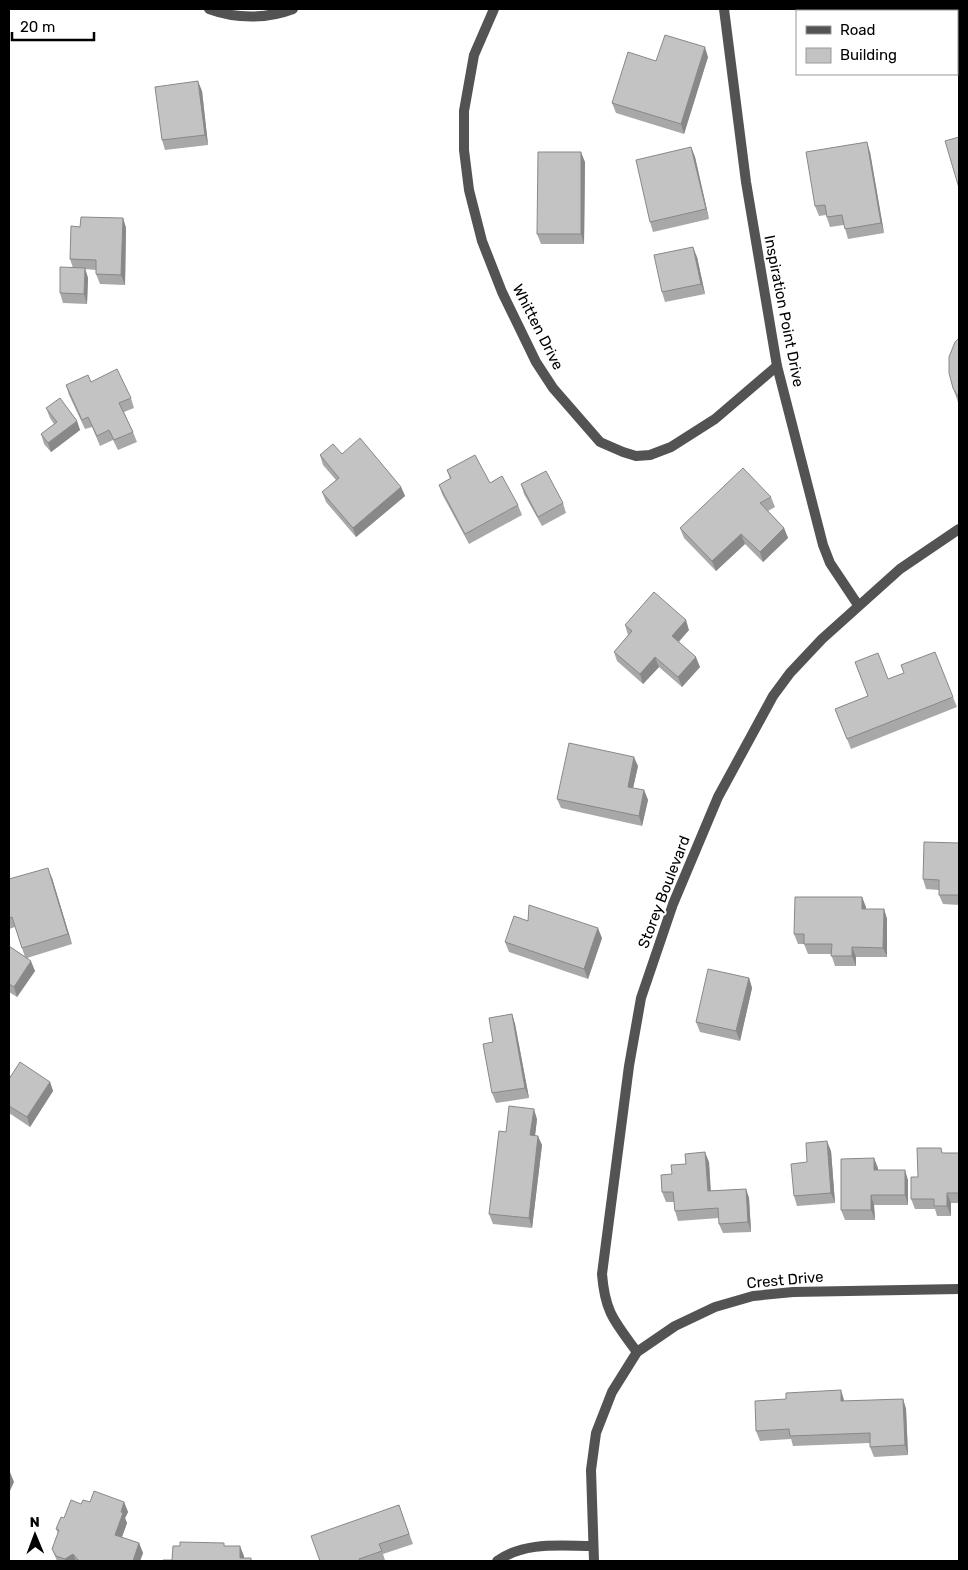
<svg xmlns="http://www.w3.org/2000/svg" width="968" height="1570" viewBox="0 0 968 1570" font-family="Rubik,sans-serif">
<rect width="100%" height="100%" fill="#fff"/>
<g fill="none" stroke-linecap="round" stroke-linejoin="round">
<g stroke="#535353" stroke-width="10">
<path d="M 494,9 L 474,55 L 464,111 L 464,150 L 469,190 L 482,241 L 502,292 L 536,362 L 553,388 L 600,442 L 623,452 L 636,456 L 650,455 L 671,447 L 715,419 L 777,366"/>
<path d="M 724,9 L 746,182 L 777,366 L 823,545 L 830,563 L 858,605"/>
<path d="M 637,1352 C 615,1322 605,1313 602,1274 L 629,1066 L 641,998 L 673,904 L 718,797 L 773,696 L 790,673 L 822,639 L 900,569 L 959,529"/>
<path d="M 497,1561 C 525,1541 561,1546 593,1546"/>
<path d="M 594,1561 L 591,1470 L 596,1433 L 612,1392 L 637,1352 L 675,1326 L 715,1307 L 753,1296 L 793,1292 L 959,1289"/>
</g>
<path stroke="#535353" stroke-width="10" d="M 209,9 C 236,19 267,19 293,9"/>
</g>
<g fill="#a8a8a8">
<path d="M 813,9 L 877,9 L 876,11 L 865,11 L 863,10 L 862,11 L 811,11 Z"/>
<path d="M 708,57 L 684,134 L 616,113 L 612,103 L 656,61 Z"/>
<path d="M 202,91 L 208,145 L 165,150 L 162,140 Z"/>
<path d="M 691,147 L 695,157 L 709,219 L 653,232 L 650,222 Z"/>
<path d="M 870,152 L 884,233 L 848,239 L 844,225 L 830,227 L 826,215 L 819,216 L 815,206 Z"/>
<path d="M 585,162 L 584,244 L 541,244 L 537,234 Z"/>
<path d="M 123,218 L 126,228 L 125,285 L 100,284 L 96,274 L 96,270 L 85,269 L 88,278 L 87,304 L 63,303 L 60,293 L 73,268 L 70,259 L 80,227 Z"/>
<path d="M 697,257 L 705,294 L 665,302 L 662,292 Z"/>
<path d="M 959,338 L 959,405 L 953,388 Z"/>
<path d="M 91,382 L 131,398 L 134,408 L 124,412 L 133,432 L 137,442 L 118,450 L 113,440 L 100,446 L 92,427 L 85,429 L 69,395 L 66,385 Z"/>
<path d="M 46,408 L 77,421 L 80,430 L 51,452 L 44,444 L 41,434 L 54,424 L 50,418 Z"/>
<path d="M 342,454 L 401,487 L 405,496 L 356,537 L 326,502 L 322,492 L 336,480 L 323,465 L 320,455 Z"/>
<path d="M 447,470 L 490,483 L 518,505 L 522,515 L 469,544 L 442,494 L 439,485 L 450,479 Z"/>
<path d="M 521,484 L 563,503 L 566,513 L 542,526 L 524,494 Z"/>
<path d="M 771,497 L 775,507 L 768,511 L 784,528 L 788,538 L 763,562 L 745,544 L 716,571 L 684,538 L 680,528 Z"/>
<path d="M 625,625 L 689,630 L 679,642 L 700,667 L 682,687 L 659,667 L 643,684 L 617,661 L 614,652 L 628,635 Z"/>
<path d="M 888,679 L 953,697 L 957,707 L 851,749 L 835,709 L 868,696 Z"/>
<path d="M 638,766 L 633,788 L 644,790 L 648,800 L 642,826 L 561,808 L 557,799 Z"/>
<path d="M 959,843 L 959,905 L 943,904 L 939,895 L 939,890 L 926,889 L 923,879 Z"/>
<path d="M 52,878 L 72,944 L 27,958 L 35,971 L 17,997 L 9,992 L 9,946 L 25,957 L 15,927 L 9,929 L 9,879 Z"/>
<path d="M 862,897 L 866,909 L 884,909 L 887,919 L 887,957 L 856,957 L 856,966 L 835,966 L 831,954 L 808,954 L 804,944 L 798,944 L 794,934 Z"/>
<path d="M 528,921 L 602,938 L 588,979 L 509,952 L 505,942 Z"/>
<path d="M 749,978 L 752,988 L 740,1041 L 700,1032 L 696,1022 Z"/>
<path d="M 512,1014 L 515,1024 L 529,1098 L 496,1103 L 492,1093 L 493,1042 Z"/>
<path d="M 9,1079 L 50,1082 L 53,1091 L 30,1127 L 9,1113 Z"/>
<path d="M 537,1119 L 535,1135 L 542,1145 L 532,1228 L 493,1224 L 489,1214 L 506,1132 Z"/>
<path d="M 831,1151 L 835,1203 L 797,1206 L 794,1196 L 807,1162 Z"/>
<path d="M 943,1153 L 959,1153 L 959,1203 L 951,1203 L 951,1216 L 937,1216 L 935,1209 L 915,1209 L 911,1199 L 918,1177 Z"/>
<path d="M 874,1158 L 878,1170 L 908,1180 L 908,1205 L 874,1205 L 875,1220 L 845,1220 L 841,1210 Z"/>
<path d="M 709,1162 L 711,1191 L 746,1189 L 749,1198 L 751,1232 L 723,1233 L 719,1224 L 719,1218 L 678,1221 L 675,1211 L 674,1202 L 666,1202 L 662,1192 L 672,1174 Z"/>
<path d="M 903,1399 L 906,1409 L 908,1455 L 874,1457 L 870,1447 L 870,1443 L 793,1446 L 791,1439 L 760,1441 L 756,1431 L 844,1400 L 844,1401 Z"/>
<path d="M 90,1502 L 124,1502 L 128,1512 L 125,1518 L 127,1523 L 122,1537 L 139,1543 L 143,1553 L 140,1561 L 57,1561 L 52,1549 L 58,1533 L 56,1529 L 64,1518 L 81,1504 Z"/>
<path d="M 399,1505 L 413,1544 L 383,1554 L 385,1560 L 383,1561 L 320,1561 Z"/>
</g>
<g fill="#888">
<path d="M 853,9 L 862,9 L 863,10 L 862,11 L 852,11 Z"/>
<path d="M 870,9 L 877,9 L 876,11 L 870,11 Z"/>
<path d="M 705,47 L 708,57 L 684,134 L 681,124 Z"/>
<path d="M 198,81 L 202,91 L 208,145 L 205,135 Z"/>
<path d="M 867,142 L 870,152 L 884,233 L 881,223 Z"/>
<path d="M 691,147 L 695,157 L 709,219 L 706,209 Z"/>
<path d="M 581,152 L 585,162 L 584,244 L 581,234 Z"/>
<path d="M 123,218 L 126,228 L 125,285 L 121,275 Z"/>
<path d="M 693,247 L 697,257 L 705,294 L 701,284 Z"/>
<path d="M 85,268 L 88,278 L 87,304 L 84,294 Z"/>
<path d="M 77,421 L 80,430 L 51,452 L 48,443 Z"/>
<path d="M 401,487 L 405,496 L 356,537 L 353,528 Z"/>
<path d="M 784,528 L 788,538 L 763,562 L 760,552 Z"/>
<path d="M 741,534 L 745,544 L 716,571 L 712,561 Z"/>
<path d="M 686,620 L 689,630 L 675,645 L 672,636 Z"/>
<path d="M 655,657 L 659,667 L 643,684 L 640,674 Z"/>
<path d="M 696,657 L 700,667 L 682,687 L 678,677 Z"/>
<path d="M 634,757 L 638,766 L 631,797 L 628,787 Z"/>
<path d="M 644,790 L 648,800 L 642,826 L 639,816 Z"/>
<path d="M 48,868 L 52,878 L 72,944 L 68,934 Z"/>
<path d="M 862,897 L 866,907 L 866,918 L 862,909 Z"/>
<path d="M 884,909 L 887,919 L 887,957 L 883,948 Z"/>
<path d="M 598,928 L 602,938 L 588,979 L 584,969 Z"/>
<path d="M 852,947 L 856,957 L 856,966 L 852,956 Z"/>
<path d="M 31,961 L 35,971 L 17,997 L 14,987 Z"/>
<path d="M 749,978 L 752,988 L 740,1041 L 736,1031 Z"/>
<path d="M 512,1014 L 515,1024 L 529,1098 L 525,1088 Z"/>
<path d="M 50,1082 L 53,1091 L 30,1127 L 27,1117 Z"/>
<path d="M 534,1109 L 537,1119 L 534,1145 L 530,1135 Z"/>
<path d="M 538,1136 L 542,1145 L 532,1228 L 529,1218 Z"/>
<path d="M 827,1141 L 831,1151 L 835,1203 L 831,1193 Z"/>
<path d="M 705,1152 L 709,1162 L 711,1201 L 708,1191 Z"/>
<path d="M 874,1158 L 878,1168 L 878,1180 L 874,1170 Z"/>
<path d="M 905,1170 L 908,1180 L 908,1205 L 905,1195 Z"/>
<path d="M 746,1189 L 749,1198 L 751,1232 L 748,1222 Z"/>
<path d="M 947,1193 L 951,1203 L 951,1216 L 947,1206 Z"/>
<path d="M 871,1195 L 874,1205 L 875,1220 L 871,1210 Z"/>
<path d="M 841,1390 L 844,1400 L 845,1411 L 841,1401 Z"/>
<path d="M 903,1399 L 906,1409 L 908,1455 L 905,1445 Z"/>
<path d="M 10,1472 L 14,1482 L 9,1493 L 9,1475 Z"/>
<path d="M 124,1502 L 128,1512 L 125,1518 L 127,1523 L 119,1545 L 115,1535 L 121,1512 Z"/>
<path d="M 139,1543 L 143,1553 L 140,1561 L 133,1561 Z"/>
<path d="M 240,1546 L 244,1556 L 244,1561 L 240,1558 Z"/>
<path d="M 73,1554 L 76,1561 L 66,1561 L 65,1559 Z"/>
</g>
<g fill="#c3c3c3" stroke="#888">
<path d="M 813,9 L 853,9 L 852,11 L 811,11 Z"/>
<path d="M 665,35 L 705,47 L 681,124 L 612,103 L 628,52 L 656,61 Z"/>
<path d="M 198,81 L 205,135 L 162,140 L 155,87 Z"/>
<path d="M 959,137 L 959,188 L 945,141 Z"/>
<path d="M 867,142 L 881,223 L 845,229 L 842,215 L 827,217 L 825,205 L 815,206 L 806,152 Z"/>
<path d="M 691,147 L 706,209 L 650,222 L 636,160 Z"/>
<path d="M 538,152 L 581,152 L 581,234 L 537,234 Z"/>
<path d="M 81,217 L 123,218 L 121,275 L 96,274 L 96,260 L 70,259 L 71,226 L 80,227 Z"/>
<path d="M 693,247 L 701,284 L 662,292 L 654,255 Z"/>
<path d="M 60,267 L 85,268 L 84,294 L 60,293 Z"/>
<path d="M 959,338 L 959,398 L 953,388 L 949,373 L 949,357 L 955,342 Z"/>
<path d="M 117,369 L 131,398 L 119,403 L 133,432 L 114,440 L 109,430 L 97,436 L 88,417 L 82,420 L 66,385 L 88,375 L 91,382 Z"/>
<path d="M 60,398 L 77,421 L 48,443 L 41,434 L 57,422 L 46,408 Z"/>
<path d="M 360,438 L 401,487 L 353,528 L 322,492 L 339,478 L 320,455 L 333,444 L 342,454 Z"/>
<path d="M 475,455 L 490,483 L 502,476 L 518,505 L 465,534 L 439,485 L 451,478 L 447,470 Z"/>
<path d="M 743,468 L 771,497 L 760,503 L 784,528 L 760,552 L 741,534 L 712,561 L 680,528 Z"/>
<path d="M 546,471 L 563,503 L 538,517 L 521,484 Z"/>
<path d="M 654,592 L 686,620 L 672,636 L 696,657 L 678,677 L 655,657 L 640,674 L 614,652 L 632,631 L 625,625 Z"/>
<path d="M 935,652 L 953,697 L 847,739 L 835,709 L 868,696 L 855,662 L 878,653 L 888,679 L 904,673 L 901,665 Z"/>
<path d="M 569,743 L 634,757 L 628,787 L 644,790 L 639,816 L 557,799 Z"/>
<path d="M 924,842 L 959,843 L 959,895 L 939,895 L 939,880 L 923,879 Z"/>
<path d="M 48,868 L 68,934 L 22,948 L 12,917 L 9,918 L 9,879 Z"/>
<path d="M 795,897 L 862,897 L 862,909 L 884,909 L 883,948 L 852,947 L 852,956 L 831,956 L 832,944 L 804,944 L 804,934 L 794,934 Z"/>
<path d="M 529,905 L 598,928 L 584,969 L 505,942 L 514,916 L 528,921 Z"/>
<path d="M 9,946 L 31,961 L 14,987 L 9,984 Z"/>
<path d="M 708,969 L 749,978 L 736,1031 L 696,1022 Z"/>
<path d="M 512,1014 L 525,1088 L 492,1093 L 483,1044 L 493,1042 L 489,1018 Z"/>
<path d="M 20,1062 L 50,1082 L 27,1117 L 9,1106 L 9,1079 Z"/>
<path d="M 509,1106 L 534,1109 L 530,1135 L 538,1136 L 529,1218 L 489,1214 L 499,1131 L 506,1132 Z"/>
<path d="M 827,1141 L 831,1193 L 794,1196 L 791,1164 L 807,1162 L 806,1143 Z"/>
<path d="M 917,1148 L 941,1148 L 942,1153 L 959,1153 L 959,1193 L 947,1193 L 947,1206 L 934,1206 L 934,1199 L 911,1199 L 911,1177 L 918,1177 Z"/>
<path d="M 705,1152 L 708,1191 L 746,1189 L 748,1222 L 719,1224 L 718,1208 L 675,1211 L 673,1192 L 662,1192 L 661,1175 L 672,1174 L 671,1165 L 686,1164 L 685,1154 Z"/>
<path d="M 874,1158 L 874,1170 L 905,1170 L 905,1195 L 871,1195 L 871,1210 L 841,1210 L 841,1159 Z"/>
<path d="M 841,1390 L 841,1401 L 903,1399 L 905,1445 L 870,1447 L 870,1433 L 790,1436 L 789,1429 L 756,1431 L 755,1401 L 786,1399 L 786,1393 Z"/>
<path d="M 94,1491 L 124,1502 L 121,1512 L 123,1513 L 115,1535 L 139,1543 L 133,1561 L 80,1561 L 78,1560 L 73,1554 L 65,1559 L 56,1556 L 52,1549 L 59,1530 L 56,1529 L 61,1517 L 64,1518 L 71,1500 L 81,1504 L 83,1500 L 90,1502 Z"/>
<path d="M 399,1505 L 409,1534 L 379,1544 L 382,1551 L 359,1559 L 360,1561 L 320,1561 L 311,1536 Z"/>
<path d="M 180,1542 L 224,1543 L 224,1546 L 240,1546 L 240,1558 L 251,1558 L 251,1561 L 163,1561 L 163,1560 L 172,1560 L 173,1546 L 180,1546 Z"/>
</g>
<g text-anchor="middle" stroke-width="4" stroke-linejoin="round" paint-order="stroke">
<g font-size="15" fill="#000" stroke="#fff">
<text transform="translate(784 311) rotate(79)" y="5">Inspiration Point Drive</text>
<text transform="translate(538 327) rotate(63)" y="5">Whitten Drive</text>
<text transform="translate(664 892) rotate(-69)" y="5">Storey Boulevard</text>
<text transform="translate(785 1280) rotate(-5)" y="5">Crest Drive</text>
</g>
</g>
<rect width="968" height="1570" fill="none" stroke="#000000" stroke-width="20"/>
<rect x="796" y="10" width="162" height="65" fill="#ffffff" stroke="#999999"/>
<rect x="806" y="26" width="25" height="8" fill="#535353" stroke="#999999"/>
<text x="840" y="35" font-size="15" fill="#000000">Road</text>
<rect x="806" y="48" width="25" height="15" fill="#c3c3c3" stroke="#999999"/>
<text x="840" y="60" font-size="15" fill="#000000">Building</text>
<g transform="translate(35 1535) rotate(359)" stroke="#ffffff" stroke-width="4" paint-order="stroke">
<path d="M0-4L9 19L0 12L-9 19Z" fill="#000000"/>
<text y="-8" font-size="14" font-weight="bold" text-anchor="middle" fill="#000000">N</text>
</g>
<path d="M12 32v8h82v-8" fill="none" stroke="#000000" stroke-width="2.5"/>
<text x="20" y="32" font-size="15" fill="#000000" stroke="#ffffff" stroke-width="4" paint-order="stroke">20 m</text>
</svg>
